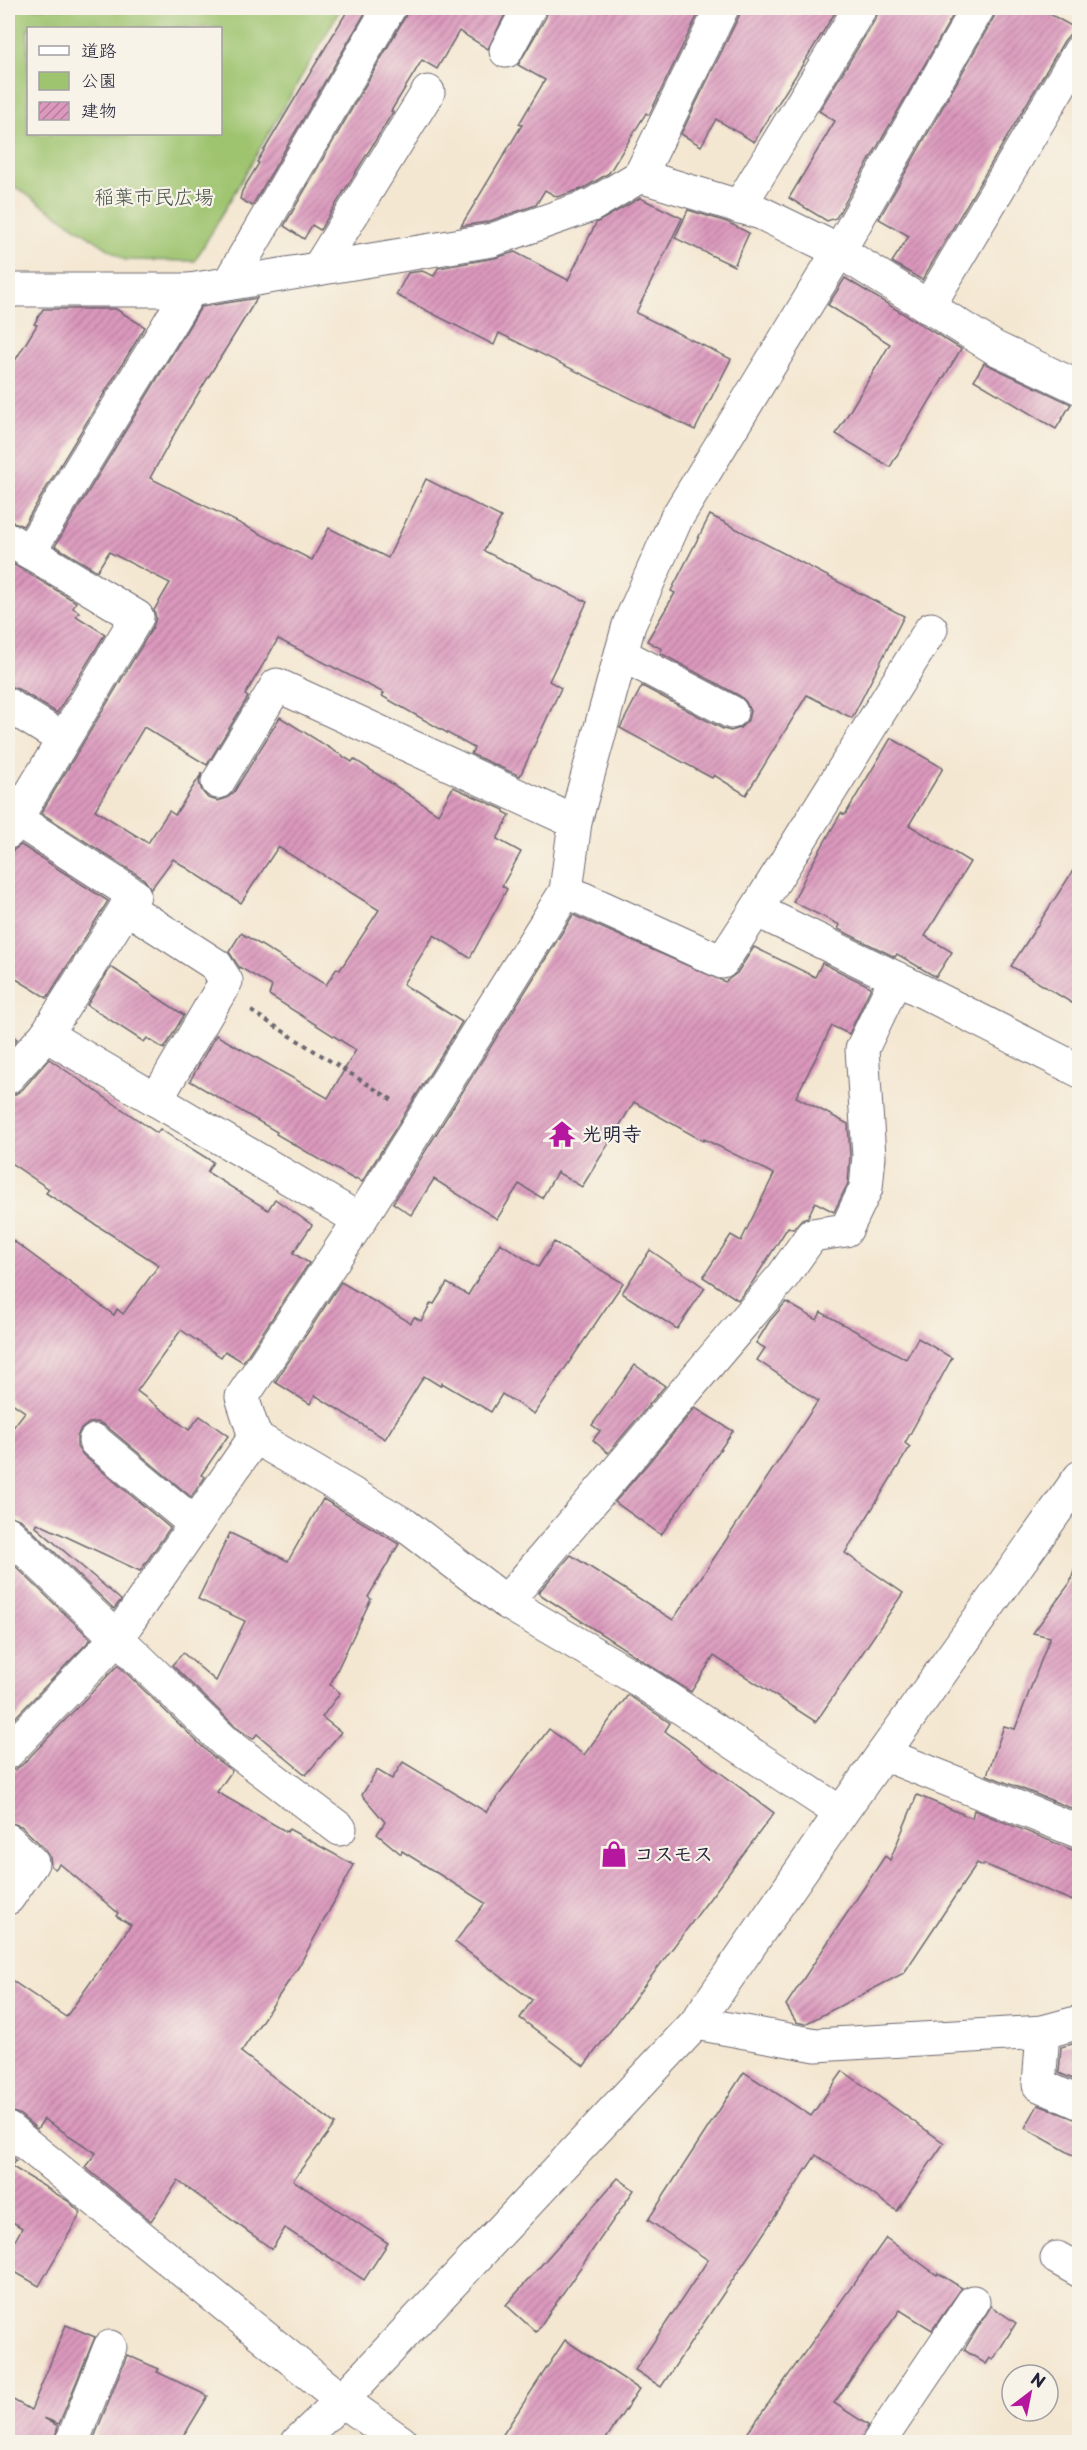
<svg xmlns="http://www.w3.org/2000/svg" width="1087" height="2450" viewBox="0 0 1087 2450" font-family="'Playpen Sans','Klee One',sans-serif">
<defs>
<pattern id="building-hatch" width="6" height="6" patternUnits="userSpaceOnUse" patternTransform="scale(1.5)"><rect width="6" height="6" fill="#dc99bd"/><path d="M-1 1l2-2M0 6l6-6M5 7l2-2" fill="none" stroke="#b27c9b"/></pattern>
</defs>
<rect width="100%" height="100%" fill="#f7f3e8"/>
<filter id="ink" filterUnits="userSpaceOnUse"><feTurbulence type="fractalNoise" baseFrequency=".0167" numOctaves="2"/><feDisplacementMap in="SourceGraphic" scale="12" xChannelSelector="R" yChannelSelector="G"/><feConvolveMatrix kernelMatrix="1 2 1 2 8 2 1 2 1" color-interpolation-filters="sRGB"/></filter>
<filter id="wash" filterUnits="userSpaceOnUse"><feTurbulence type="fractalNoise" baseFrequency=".008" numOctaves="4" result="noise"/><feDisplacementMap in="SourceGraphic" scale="24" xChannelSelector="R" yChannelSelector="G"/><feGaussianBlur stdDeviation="1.35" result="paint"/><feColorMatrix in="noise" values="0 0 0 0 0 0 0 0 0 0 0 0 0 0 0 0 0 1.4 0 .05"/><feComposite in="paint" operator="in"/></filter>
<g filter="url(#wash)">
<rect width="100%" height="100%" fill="#f4e7d1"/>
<path fill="#9fc46f" stroke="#607355" stroke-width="1.5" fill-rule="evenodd" d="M 8,8 L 341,8 L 195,261 L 125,260 L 8,182 ZM 28,28 L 220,28 L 220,134 L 28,134 Z"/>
<g id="blocks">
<g fill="url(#building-hatch)">
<path d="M 349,8 L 368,8 L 252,206 L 240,199 L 242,191 L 259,163 L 257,162 Z"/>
<path d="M 408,8 L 508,8 L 488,49 L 459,31 L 437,69 L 422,60 L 391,111 L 393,112 L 320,230 L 312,225 L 304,239 L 284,226 L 405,17 Z"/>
<path d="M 548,8 L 701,8 L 649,115 L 646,113 L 609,173 L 584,188 L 557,197 L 545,190 L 536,205 L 487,222 L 461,226 L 522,125 L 519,124 L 545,80 L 518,65 L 546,17 Z"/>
<path d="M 741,8 L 838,8 L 754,142 L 716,119 L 701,146 L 681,134 L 739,16 Z"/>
<path d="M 879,8 L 957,8 L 836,218 L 827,221 L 789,198 L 835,121 L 819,111 L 876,18 Z"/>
<path d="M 997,8 L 1039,8 L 1075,28 L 1064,41 L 922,280 L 892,262 L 909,236 L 879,219 L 994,17 Z"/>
<path d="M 640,198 L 682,218 L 636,313 L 731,359 L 695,430 L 499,333 L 494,345 L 396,295 L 408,273 L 422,271 L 434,276 L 438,268 L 495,258 L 515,252 L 568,280 L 596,223 Z"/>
<path d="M 688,210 L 727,222 L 749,233 L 734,266 L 675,238 Z"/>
<path d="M 845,278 L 961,349 L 890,467 L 836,434 L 890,344 L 828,305 Z"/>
<path d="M 257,298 L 185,415 L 150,478 L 312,560 L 329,528 L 388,558 L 426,479 L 501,517 L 484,551 L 587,602 L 549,681 L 561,688 L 520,776 L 471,754 L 474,748 L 382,696 L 384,693 L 278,639 L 245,695 L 248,697 L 207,765 L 144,727 L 95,810 L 148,843 L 169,811 L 175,815 L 202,773 L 199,782 L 202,791 L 208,798 L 218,801 L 227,798 L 234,792 L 280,717 L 352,762 L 354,759 L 438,814 L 453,787 L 504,810 L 504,812 L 510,815 L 497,839 L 521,852 L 502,886 L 507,889 L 470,958 L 434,935 L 403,984 L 462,1022 L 362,1182 L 356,1178 L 355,1180 L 276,1134 L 277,1132 L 190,1081 L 216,1035 L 328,1098 L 356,1050 L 269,995 L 272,986 L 239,967 L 229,952 L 241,933 L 326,985 L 337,968 L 340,970 L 379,910 L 278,847 L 241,903 L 173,859 L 151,889 L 144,879 L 41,813 L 153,627 L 156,618 L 154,610 L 170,583 L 109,552 L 97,571 L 55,546 L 201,307 Z"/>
<path d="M 43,309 L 116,309 L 145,327 L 23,526 L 8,520 L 8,372 L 37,325 L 34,324 Z"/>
<path d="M 984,363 L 1071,404 L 1056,429 L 974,380 Z"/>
<path d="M 710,515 L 904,616 L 852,718 L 807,695 L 746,795 L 714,775 L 712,778 L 620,728 L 642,686 L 723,729 L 731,731 L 740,728 L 748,720 L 750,711 L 746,702 L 740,696 L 660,653 L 662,649 L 647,641 L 675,593 L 671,591 Z"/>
<path d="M 8,561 L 76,602 L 73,608 L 79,612 L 76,616 L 105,634 L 57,713 L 18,689 L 8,686 Z"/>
<path d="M 891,738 L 943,768 L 909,825 L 970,862 L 925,936 L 952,952 L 936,977 L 897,954 L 895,957 L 838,929 L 840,925 L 793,902 L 807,873 L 841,813 L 845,815 Z"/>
<path d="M 21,845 L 108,901 L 47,998 L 8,974 L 8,854 Z"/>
<path d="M 1080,860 L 1080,1008 L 1011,966 Z"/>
<path d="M 573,915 L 725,982 L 737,973 L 754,947 L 815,977 L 822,963 L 871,987 L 849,1034 L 832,1026 L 796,1097 L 848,1124 L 850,1156 L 848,1183 L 834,1212 L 815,1202 L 808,1217 L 802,1219 L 793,1229 L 788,1227 L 752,1283 L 738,1300 L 703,1277 L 731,1235 L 741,1241 L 774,1174 L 704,1139 L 703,1141 L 634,1102 L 582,1187 L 557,1172 L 542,1198 L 519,1184 L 497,1219 L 434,1179 L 411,1215 L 393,1203 Z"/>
<path d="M 111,967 L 184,1015 L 164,1049 L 147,1038 L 144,1042 L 87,1005 Z"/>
<path d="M 8,1033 L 17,1039 L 8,1050 Z"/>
<path d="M 49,1059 L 157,1133 L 160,1129 L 213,1162 L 207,1172 L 268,1210 L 275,1199 L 312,1225 L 293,1253 L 309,1263 L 243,1362 L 225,1351 L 221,1357 L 181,1330 L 137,1391 L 189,1430 L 200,1416 L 228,1436 L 201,1475 L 205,1477 L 191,1497 L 106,1426 L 98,1422 L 89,1423 L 80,1430 L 77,1437 L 77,1447 L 83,1455 L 170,1528 L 140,1571 L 37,1523 L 35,1526 L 121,1600 L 114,1609 L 21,1520 L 8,1515 L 8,1434 L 25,1412 L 8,1400 L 8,1237 L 114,1315 L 117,1309 L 123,1314 L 159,1265 L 46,1193 L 49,1189 L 8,1161 L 8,1095 L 14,1095 L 22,1090 Z"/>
<path d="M 554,1242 L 623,1283 L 534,1414 L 502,1394 L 491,1412 L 442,1383 L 440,1386 L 424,1376 L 385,1439 L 315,1395 L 310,1404 L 275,1382 L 341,1282 L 411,1323 L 414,1317 L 421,1321 L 431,1303 L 434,1304 L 447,1283 L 468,1295 L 500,1243 L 538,1267 Z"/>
<path d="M 650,1250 L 705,1288 L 677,1329 L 622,1293 Z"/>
<path d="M 786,1302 L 817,1320 L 821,1312 L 906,1359 L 918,1338 L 952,1358 L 905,1443 L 910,1447 L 845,1553 L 903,1593 L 816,1722 L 714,1656 L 691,1692 L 538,1593 L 571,1555 L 673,1620 L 818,1401 L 757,1360 L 765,1348 L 756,1343 L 769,1322 Z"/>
<path d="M 635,1365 L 665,1386 L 608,1453 L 593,1440 L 600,1431 L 592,1425 Z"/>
<path d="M 695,1408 L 733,1431 L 661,1535 L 615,1502 Z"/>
<path d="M 323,1499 L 399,1544 L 368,1597 L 371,1599 L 330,1685 L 340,1693 L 322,1717 L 341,1732 L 306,1775 L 257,1734 L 253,1739 L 237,1728 L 172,1665 L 183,1653 L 216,1681 L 245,1621 L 198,1599 L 230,1533 L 288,1561 Z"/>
<path d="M 8,1559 L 91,1639 L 8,1725 Z"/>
<path d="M 1076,1565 L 1080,1565 L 1080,1801 L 1076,1810 L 987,1775 L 1004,1726 L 1015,1729 L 1050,1637 L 1033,1633 L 1070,1583 Z"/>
<path d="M 118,1665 L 212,1756 L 232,1771 L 217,1792 L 287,1832 L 289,1829 L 354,1865 L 299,1966 L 241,2052 L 335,2124 L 293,2180 L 388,2243 L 364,2280 L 285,2228 L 272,2249 L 178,2181 L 151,2221 L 85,2167 L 96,2153 L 44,2119 L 37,2129 L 19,2114 L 8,2111 L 8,1978 L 66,2017 L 131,1925 L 116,1916 L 118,1913 L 60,1864 L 55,1869 L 51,1866 L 50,1857 L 45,1849 L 21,1826 L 8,1822 L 8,1770 L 14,1770 L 22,1765 Z"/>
<path d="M 628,1695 L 670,1723 L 665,1731 L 774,1813 L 584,2066 L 520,2018 L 532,2000 L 455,1942 L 485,1903 L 402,1851 L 401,1854 L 377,1834 L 385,1822 L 362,1795 L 377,1770 L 392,1779 L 403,1762 L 486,1812 L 549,1729 L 584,1755 Z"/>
<path d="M 917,1795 L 972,1818 L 974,1810 L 1080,1853 L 1080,1904 L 984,1864 L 983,1866 L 977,1863 L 904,1973 L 805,2024 L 796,2022 L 786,2005 L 885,1856 L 890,1860 Z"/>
<path d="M 1080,2042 L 1080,2082 L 1059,2073 L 1061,2047 Z"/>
<path d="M 843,2071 L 944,2143 L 897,2211 L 816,2155 L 661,2387 L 635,2370 L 708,2260 L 648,2220 L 744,2072 L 811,2116 Z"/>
<path d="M 1038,2105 L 1080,2121 L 1080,2159 L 1025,2128 Z"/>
<path d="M 8,2153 L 16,2160 L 11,2166 L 68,2201 L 81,2213 L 39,2286 L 8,2268 L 8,2253 L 22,2228 L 8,2219 Z"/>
<path d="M 618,2178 L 634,2190 L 536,2332 L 506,2305 Z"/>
<path d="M 886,2238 L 937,2275 L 938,2273 L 962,2288 L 932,2330 L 900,2310 L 834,2403 L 868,2425 L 861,2442 L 741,2442 Z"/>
<path d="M 991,2306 L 1016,2323 L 993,2360 L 990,2358 L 986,2364 L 964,2350 Z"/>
<path d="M 66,2325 L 95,2337 L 59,2424 L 44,2418 L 58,2426 L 54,2442 L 8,2442 L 8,2397 L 31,2410 Z"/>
<path d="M 565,2340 L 639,2389 L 604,2442 L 498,2442 Z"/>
<path d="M 127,2355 L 159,2369 L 157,2372 L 208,2396 L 180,2442 L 105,2442 L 94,2438 Z"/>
</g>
</g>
</g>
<g filter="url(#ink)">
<use href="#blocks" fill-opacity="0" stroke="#6c6770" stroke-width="1.5"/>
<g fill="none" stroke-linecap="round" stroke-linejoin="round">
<defs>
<g id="minor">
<path d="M 506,51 L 529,8"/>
<path d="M 640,176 L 722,8"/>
<path d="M 739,207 L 860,8"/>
<path d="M 318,269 L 428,92"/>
<path d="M 229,283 L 389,8"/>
<path d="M 8,292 L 15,290 L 190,290 L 492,240 L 592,205 L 640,176 L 761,213 L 839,251 L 995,348 L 1080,388"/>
<path d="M 928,307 L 1080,51"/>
<path d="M 8,539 L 137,617 L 8,832"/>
<path d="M 29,552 L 190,290"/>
<path d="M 621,654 L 731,712"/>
<path d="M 8,705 L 63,739"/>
<path d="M 218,782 L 277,685 L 575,822 L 566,891 L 360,1220 L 242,1397 L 255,1437 L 405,1525 L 506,1602 L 639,1680 L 841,1813"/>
<path d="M 575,822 L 629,625 L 676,519 L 839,251 L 978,8"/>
<path d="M 566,891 L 722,962 L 756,910 L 896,978 L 1080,1071"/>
<path d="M 126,907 L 216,965 L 226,981 L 156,1100"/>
<path d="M 756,910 L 931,629"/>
<path d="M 46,1035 L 360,1220"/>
<path d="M 8,1077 L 46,1035 L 134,895 L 16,819"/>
<path d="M 95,1441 L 195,1524"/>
<path d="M 8,1533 L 225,1742 L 340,1829"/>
<path d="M 506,1602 L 783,1276 L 812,1235 L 846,1230 L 866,1188 L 869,1156 L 862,1049 L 896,978"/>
<path d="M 8,1752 L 117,1638 L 255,1437"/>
<path d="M 883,1754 L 1080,1832"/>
<path d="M 8,1840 L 32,1863 L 8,1898"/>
<path d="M 696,2023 L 816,2045 L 1043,2032 L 1080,2022"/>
<path d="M 1043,2032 L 1039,2085 L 1080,2103"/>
<path d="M 8,2129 L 342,2400 L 401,2442"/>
<path d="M 1057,2258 L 1080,2271"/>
<path d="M 72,2442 L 110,2347"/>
<path d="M 298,2442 L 342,2400 L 696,2023 L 841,1813 L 1080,1477"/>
<path d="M 879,2442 L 973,2302"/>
</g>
</defs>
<use href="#minor" stroke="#6c6770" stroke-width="35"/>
<path stroke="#6c6770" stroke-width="4" stroke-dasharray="4.5 4.5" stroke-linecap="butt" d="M 251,1011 L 394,1101"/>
<use href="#minor" stroke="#fff" stroke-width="33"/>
</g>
</g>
<defs>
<symbol id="temple-bare" viewBox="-9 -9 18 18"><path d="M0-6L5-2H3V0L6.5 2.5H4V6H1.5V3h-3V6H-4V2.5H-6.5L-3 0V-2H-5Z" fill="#b5179e" stroke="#f7f3e8" stroke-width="2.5" paint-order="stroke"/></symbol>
<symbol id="shop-bare" viewBox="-9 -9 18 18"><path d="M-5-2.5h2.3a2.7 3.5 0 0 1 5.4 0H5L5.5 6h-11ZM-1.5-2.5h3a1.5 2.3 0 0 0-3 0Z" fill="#b5179e" stroke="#f7f3e8" stroke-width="2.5" paint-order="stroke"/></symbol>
</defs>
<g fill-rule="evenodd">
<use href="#temple-bare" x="543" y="1115" width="38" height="38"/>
<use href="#shop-bare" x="595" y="1835" width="38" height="38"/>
</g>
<g text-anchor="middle" stroke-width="4.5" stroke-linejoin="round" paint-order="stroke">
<g font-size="20" fill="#48534b" stroke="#f7f3e8">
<text x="154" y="204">稲葉市民広場</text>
</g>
<g font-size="20" font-weight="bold" fill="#22223b" stroke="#f7f3e8" text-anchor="start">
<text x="582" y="1141">光明寺</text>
<text x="634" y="1861">コスモス</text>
</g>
</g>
<rect width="1087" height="2450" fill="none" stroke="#f7f3e8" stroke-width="30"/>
<rect x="27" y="27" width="195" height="108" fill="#f7f3e8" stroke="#a29fa3" stroke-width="1.5"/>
<rect x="39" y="46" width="30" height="9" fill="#ffffff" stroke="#a29fa3" stroke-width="1.5"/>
<text x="81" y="57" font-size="18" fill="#22223b">道路</text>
<rect x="39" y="72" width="30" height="18" fill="#9fc46f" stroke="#a29fa3" stroke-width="1.5"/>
<text x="81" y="87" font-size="18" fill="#22223b">公園</text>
<rect x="39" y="102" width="30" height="18" fill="url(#building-hatch)" stroke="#a29fa3" stroke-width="1.5"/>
<text x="81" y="117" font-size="18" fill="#22223b">建物</text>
<g transform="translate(1030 2393) rotate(32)"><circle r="28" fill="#f7f3e8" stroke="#a29fa3" stroke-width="1.5"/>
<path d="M0-4.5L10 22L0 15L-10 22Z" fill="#b5179e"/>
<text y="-9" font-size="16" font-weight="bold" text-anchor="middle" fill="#22223b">N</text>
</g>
</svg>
